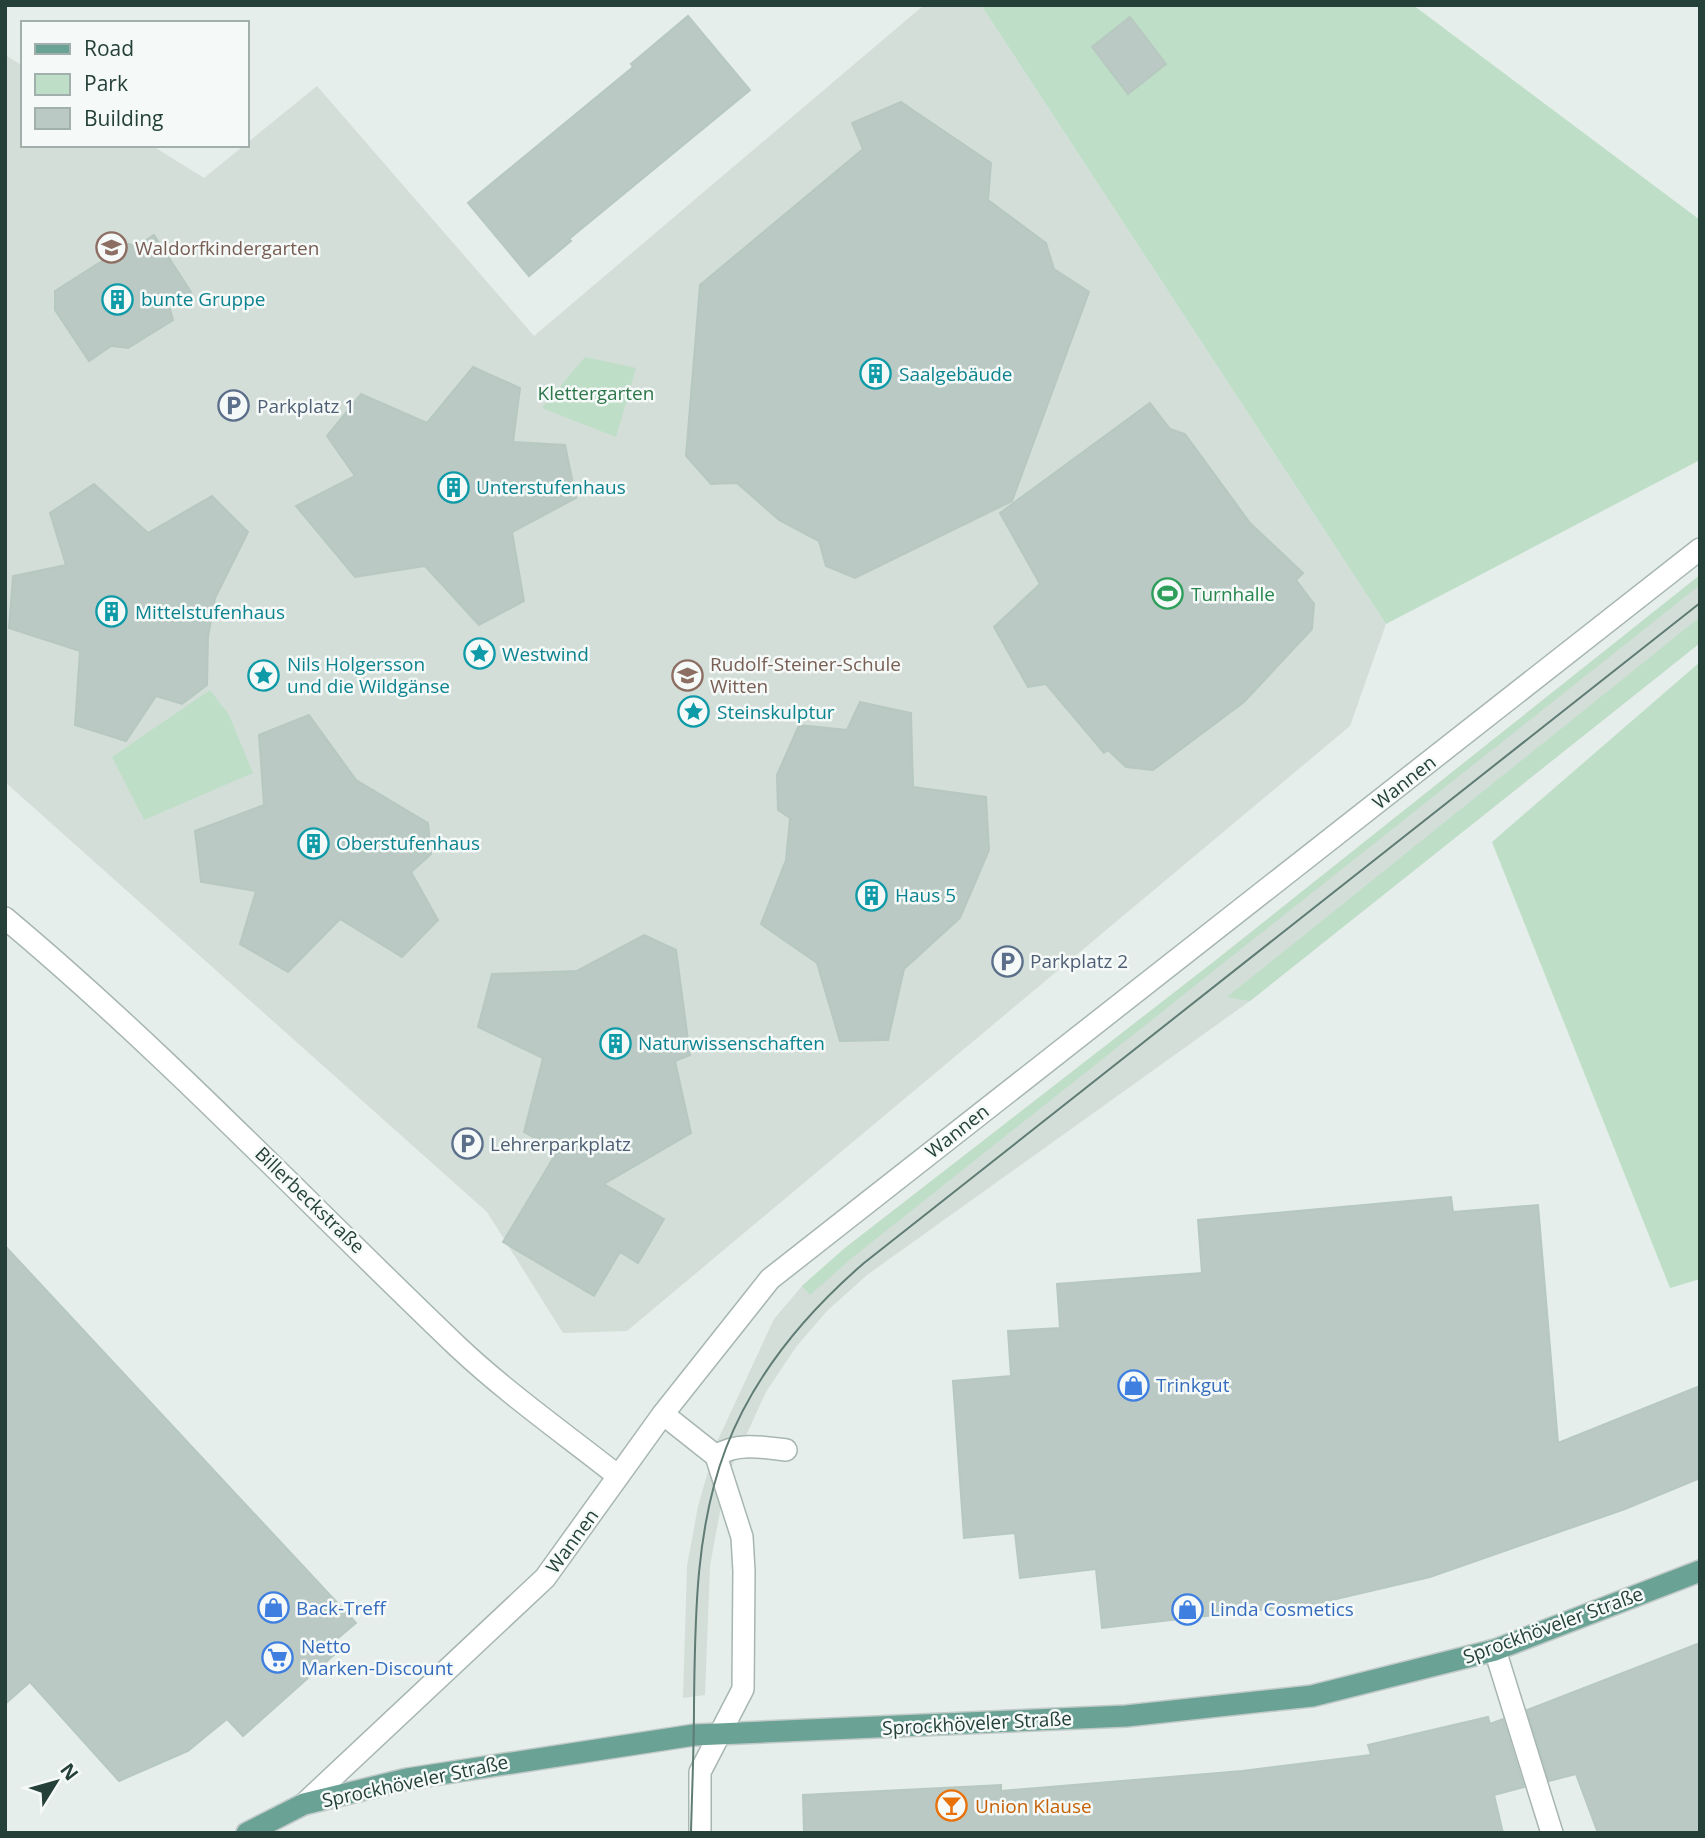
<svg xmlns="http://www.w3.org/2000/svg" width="1705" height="1838" viewBox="0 0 1705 1838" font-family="'Open Sans',sans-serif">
<rect width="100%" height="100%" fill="#e5eeea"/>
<g fill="#d3ded9">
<path d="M 924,5 L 981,5 L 1386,624 L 1350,726 L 627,1331 L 563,1333 L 487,1212 L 5,782 L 5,55 L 23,66 L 23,145 L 151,145 L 204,178 L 317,86 L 534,336 Z"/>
<path d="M 1700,575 L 1700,643 L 1250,1001 L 867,1275 L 827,1311 L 796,1347 L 766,1392 L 726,1479 L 710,1566 L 705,1695 L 683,1698 L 687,1566 L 698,1506 L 716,1444 L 774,1319 L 802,1286 L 845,1248 L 1216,960 Z"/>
</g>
<g fill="#bedec7">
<path d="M 981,5 L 1413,5 L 1700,220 L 1700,460 L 1386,624 Z"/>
<path d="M 585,357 L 636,368 L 616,437 L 542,408 Z"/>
<path d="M 1700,575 L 1700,585 L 853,1257 L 810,1295 L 802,1286 L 845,1248 L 1216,960 Z"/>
<path d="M 1700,617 L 1700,643 L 1250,1001 L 1227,997 Z"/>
<path d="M 1700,662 L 1700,1279 L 1670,1288 L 1492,842 Z"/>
<path d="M 210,690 L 229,715 L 253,773 L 144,820 L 112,757 Z"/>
</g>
<g fill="#bac9c3" stroke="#b7c8c1" stroke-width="2">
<path d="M 688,16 L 750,90 L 569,239 L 571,241 L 529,276 L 468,203 L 633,67 L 631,64 Z"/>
<path d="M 1130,17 L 1166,64 L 1128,94 L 1092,47 Z"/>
<path d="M 901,102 L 991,163 L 988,200 L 1046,243 L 1054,269 L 1089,292 L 1012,501 L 855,578 L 826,566 L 819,541 L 779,520 L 737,483 L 711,484 L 686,456 L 700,285 L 863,149 L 852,123 Z"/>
<path d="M 154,235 L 191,292 L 169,306 L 173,320 L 128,348 L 111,346 L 89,361 L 55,310 L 55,291 L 129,244 L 136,247 Z"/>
<path d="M 473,367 L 520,388 L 513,442 L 565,445 L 576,498 L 512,532 L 524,601 L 479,625 L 425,566 L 355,577 L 296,506 L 355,476 L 327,436 L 361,394 L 427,423 Z"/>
<path d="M 1150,403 L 1170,429 L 1185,434 L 1250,523 L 1303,573 L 1296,580 L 1314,604 L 1312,629 L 1244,702 L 1153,770 L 1126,767 L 1108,750 L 1104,753 L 1046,684 L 1028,687 L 994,627 L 1040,584 L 1000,513 Z"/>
<path d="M 94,484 L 148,533 L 212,496 L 248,532 L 215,598 L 208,637 L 207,685 L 182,704 L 156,696 L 126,741 L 75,725 L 80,651 L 9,628 L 13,576 L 66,565 L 50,513 Z"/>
<path d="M 860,702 L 911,713 L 913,787 L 986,797 L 989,850 L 960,918 L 904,969 L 888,1040 L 840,1041 L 817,963 L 761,924 L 786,860 L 790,818 L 778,810 L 777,775 L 799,725 L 847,730 Z"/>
<path d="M 309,715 L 356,780 L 428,823 L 431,854 L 411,872 L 438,920 L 402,957 L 340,919 L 288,972 L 240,944 L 256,891 L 201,882 L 195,831 L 264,805 L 259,735 Z"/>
<path d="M 644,935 L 676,950 L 690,1055 L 675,1061 L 691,1133 L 604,1184 L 664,1219 L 638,1263 L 620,1252 L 594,1296 L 503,1242 L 558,1150 L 524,1132 L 543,1058 L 478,1027 L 492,974 L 577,971 Z"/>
<path d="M 1451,1197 L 1453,1212 L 1538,1205 L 1558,1443 L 1700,1386 L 1700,1478 L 1625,1509 L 1430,1577 L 1319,1603 L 1102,1628 L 1096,1569 L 1020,1578 L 1015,1533 L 964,1538 L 953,1381 L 1011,1376 L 1008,1331 L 1060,1328 L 1057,1284 L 1202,1273 L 1198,1220 Z"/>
<path d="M 5,1246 L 356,1623 L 331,1644 L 337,1652 L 243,1736 L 227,1719 L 188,1751 L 119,1781 L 30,1682 L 5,1704 Z"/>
<path d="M 1700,1643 L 1700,1833 L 1598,1833 L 1576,1774 L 1549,1781 L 1527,1710 Z"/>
<path d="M 1488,1717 L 1490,1724 L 1503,1719 L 1524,1787 L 1494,1795 L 1503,1833 L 804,1833 L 803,1795 L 1001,1785 L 1001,1791 L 1242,1771 L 1371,1755 L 1368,1745 Z"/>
</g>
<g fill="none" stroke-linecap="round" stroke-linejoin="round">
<defs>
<g id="lane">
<path d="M 716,1456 C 735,1442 764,1447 786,1450"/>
<path d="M 1495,1650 L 1552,1833"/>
</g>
<g id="street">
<path d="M 5,918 C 165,1052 307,1203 458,1347 C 508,1394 565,1434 618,1476"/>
<path d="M 663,1414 L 716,1456 L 742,1537 L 744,1571 L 743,1689 L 700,1772 L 700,1833"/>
<path d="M 304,1804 L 545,1578 L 663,1414 L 770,1279 L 1700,549"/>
</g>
<path id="primary" d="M 247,1833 L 304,1804 L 407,1779 L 694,1735 L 1126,1716 L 1312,1696 L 1495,1650 L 1700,1571"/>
</defs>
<use href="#lane" stroke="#a7b6b1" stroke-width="24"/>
<use href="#street" stroke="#a7b6b1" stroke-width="24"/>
<use href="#primary" stroke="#c2cac8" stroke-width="24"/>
<use href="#lane" stroke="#fff" stroke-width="21"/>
<use href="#street" stroke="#fff" stroke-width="21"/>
<use href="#primary" stroke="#6aa395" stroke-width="21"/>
<path stroke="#5e7b74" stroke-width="2" d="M 691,1833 C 692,1790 694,1748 694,1705 C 695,1621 695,1529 726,1448 C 754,1375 805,1314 864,1263 L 1700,603"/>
</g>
<defs>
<symbol id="school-ring" viewBox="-11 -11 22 22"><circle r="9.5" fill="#f5faf8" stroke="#8d6e63" stroke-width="1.5"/><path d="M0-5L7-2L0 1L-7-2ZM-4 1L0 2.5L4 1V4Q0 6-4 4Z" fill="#8d6e63"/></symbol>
<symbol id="building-ring" viewBox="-11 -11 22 22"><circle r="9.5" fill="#f5faf8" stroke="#0f9aa8" stroke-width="1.5"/><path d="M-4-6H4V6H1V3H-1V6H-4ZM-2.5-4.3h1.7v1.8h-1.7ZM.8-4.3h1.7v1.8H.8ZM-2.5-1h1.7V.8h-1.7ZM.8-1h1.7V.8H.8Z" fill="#0f9aa8"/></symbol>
<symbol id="parking-ring" viewBox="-11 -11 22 22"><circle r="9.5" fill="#f5faf8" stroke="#5c6f8a" stroke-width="1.5"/><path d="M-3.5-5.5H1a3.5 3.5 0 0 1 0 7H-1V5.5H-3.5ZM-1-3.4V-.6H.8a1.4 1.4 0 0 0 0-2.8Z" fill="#5c6f8a"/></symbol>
<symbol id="stadium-ring" viewBox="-11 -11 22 22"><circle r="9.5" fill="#f5faf8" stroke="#2e9e5b" stroke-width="1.5"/><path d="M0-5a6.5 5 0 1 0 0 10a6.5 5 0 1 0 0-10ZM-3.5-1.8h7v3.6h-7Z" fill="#2e9e5b"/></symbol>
<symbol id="sight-ring" viewBox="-11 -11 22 22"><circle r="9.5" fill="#f5faf8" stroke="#0f9aa8" stroke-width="1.5"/><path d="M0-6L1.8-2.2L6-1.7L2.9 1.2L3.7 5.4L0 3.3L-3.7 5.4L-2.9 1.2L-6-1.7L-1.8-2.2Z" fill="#0f9aa8"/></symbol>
<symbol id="shop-ring" viewBox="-11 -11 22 22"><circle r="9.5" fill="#f5faf8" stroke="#3f7fe0" stroke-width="1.5"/><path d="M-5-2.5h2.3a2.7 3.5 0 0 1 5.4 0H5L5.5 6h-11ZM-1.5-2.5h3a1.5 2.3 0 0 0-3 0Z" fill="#3f7fe0"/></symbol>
<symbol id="supermarket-ring" viewBox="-11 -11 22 22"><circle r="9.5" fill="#f5faf8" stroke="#3f7fe0" stroke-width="1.5"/><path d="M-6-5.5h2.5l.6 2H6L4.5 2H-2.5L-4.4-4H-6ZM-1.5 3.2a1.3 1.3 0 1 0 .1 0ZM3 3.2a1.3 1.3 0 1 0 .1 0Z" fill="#3f7fe0"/></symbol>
<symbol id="bar-ring" viewBox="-11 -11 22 22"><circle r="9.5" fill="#f5faf8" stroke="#e8710a" stroke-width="1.5"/><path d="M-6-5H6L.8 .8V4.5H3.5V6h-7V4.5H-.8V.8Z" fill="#e8710a"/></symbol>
</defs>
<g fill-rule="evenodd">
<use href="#school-ring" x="94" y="230" width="35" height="35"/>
<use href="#building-ring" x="100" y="282" width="35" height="35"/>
<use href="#building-ring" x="858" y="356" width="35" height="35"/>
<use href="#parking-ring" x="216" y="388" width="35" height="35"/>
<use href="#building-ring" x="436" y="470" width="35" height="35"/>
<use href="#stadium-ring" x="1150" y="576" width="35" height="35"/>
<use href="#building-ring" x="94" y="594" width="35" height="35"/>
<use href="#sight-ring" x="462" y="636" width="35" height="35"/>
<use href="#sight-ring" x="246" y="658" width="35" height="35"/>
<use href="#school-ring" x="670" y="658" width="35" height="35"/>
<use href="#sight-ring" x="676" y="694" width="35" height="35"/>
<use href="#building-ring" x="296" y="826" width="35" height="35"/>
<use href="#building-ring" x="854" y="878" width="35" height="35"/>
<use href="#parking-ring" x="990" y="944" width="35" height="35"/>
<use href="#building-ring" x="598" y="1026" width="35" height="35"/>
<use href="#parking-ring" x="450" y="1126" width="35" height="35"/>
<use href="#shop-ring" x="1116" y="1368" width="35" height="35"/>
<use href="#shop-ring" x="256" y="1590" width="35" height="35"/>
<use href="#shop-ring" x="1170" y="1592" width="35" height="35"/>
<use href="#supermarket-ring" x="260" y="1640" width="35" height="35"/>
<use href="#bar-ring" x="934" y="1788" width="35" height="35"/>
</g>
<g text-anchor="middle" stroke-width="5" stroke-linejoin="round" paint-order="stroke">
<g font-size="19" fill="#785e54" stroke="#f5faf8" text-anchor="start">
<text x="135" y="255">Waldorfkindergarten</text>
<text x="710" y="671">Rudolf-Steiner-Schule<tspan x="710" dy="22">Witten</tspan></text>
</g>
<g font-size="19" fill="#0d838f" stroke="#f5faf8" text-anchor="start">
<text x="141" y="306">bunte Gruppe</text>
<text x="899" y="381">Saalgebäude</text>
<text x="476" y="494">Unterstufenhaus</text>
<text x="135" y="619">Mittelstufenhaus</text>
<text x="502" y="661">Westwind</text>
<text x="287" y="671">Nils Holgersson<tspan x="287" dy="22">und die Wildgänse</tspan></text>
<text x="717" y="719">Steinskulptur</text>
<text x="336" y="850">Oberstufenhaus</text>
<text x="895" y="902">Haus 5</text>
<text x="638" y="1050">Naturwissenschaften</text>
</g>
<g font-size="19" fill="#2e774b" stroke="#f5faf8">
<text x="596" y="400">Klettergarten</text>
</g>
<g font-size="19" fill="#4e5e75" stroke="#f5faf8" text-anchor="start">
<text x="257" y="413">Parkplatz 1</text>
<text x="1030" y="968">Parkplatz 2</text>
<text x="490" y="1151">Lehrerparkplatz</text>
</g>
<g font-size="19" fill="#27864d" stroke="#f5faf8" text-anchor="start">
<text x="1191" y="601">Turnhalle</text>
</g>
<g font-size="19" fill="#244039" stroke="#f5faf8">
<text transform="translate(1404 782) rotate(-38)" y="7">Wannen</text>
<text transform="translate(957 1131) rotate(-38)" y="7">Wannen</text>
<text transform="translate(310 1200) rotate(44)" y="7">Billerbeckstraße</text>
<text transform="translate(572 1541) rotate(-54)" y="7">Wannen</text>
<text transform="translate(1553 1625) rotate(-20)" y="7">Sprockhöveler Straße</text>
<text transform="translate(977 1723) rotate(-3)" y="7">Sprockhöveler Straße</text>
<text transform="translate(415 1781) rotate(-12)" y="7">Sprockhöveler Straße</text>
</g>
<g font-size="19" fill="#366cbe" stroke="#f5faf8" text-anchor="start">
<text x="1156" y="1392">Trinkgut</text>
<text x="296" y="1615">Back-Treff</text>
<text x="1210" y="1616">Linda Cosmetics</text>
<text x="301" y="1653">Netto<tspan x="301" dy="22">Marken-Discount</tspan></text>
</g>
<g font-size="19" fill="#c56008" stroke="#f5faf8" text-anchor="start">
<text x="975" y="1813">Union Klause</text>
</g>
</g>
<rect width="1705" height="1838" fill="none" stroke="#244039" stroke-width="14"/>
<rect x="21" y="21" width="228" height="126" fill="#f5faf8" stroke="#a1b0ac" stroke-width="2"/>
<rect x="35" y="44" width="35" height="10" fill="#6aa395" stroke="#a1b0ac" stroke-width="2"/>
<text x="84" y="56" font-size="21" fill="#244039">Road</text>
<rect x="35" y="74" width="35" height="21" fill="#bedec7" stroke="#a1b0ac" stroke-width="2"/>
<text x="84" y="91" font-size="21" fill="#244039">Park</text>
<rect x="35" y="108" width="35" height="21" fill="#bac9c3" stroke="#a1b0ac" stroke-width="2"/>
<text x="84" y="126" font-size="21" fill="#244039">Building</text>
<g transform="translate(56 1782) rotate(53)" stroke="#f5faf8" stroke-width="5" paint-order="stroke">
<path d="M0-5L12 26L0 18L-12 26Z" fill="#244039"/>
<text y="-10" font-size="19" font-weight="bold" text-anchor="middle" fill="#244039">N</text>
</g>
</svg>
